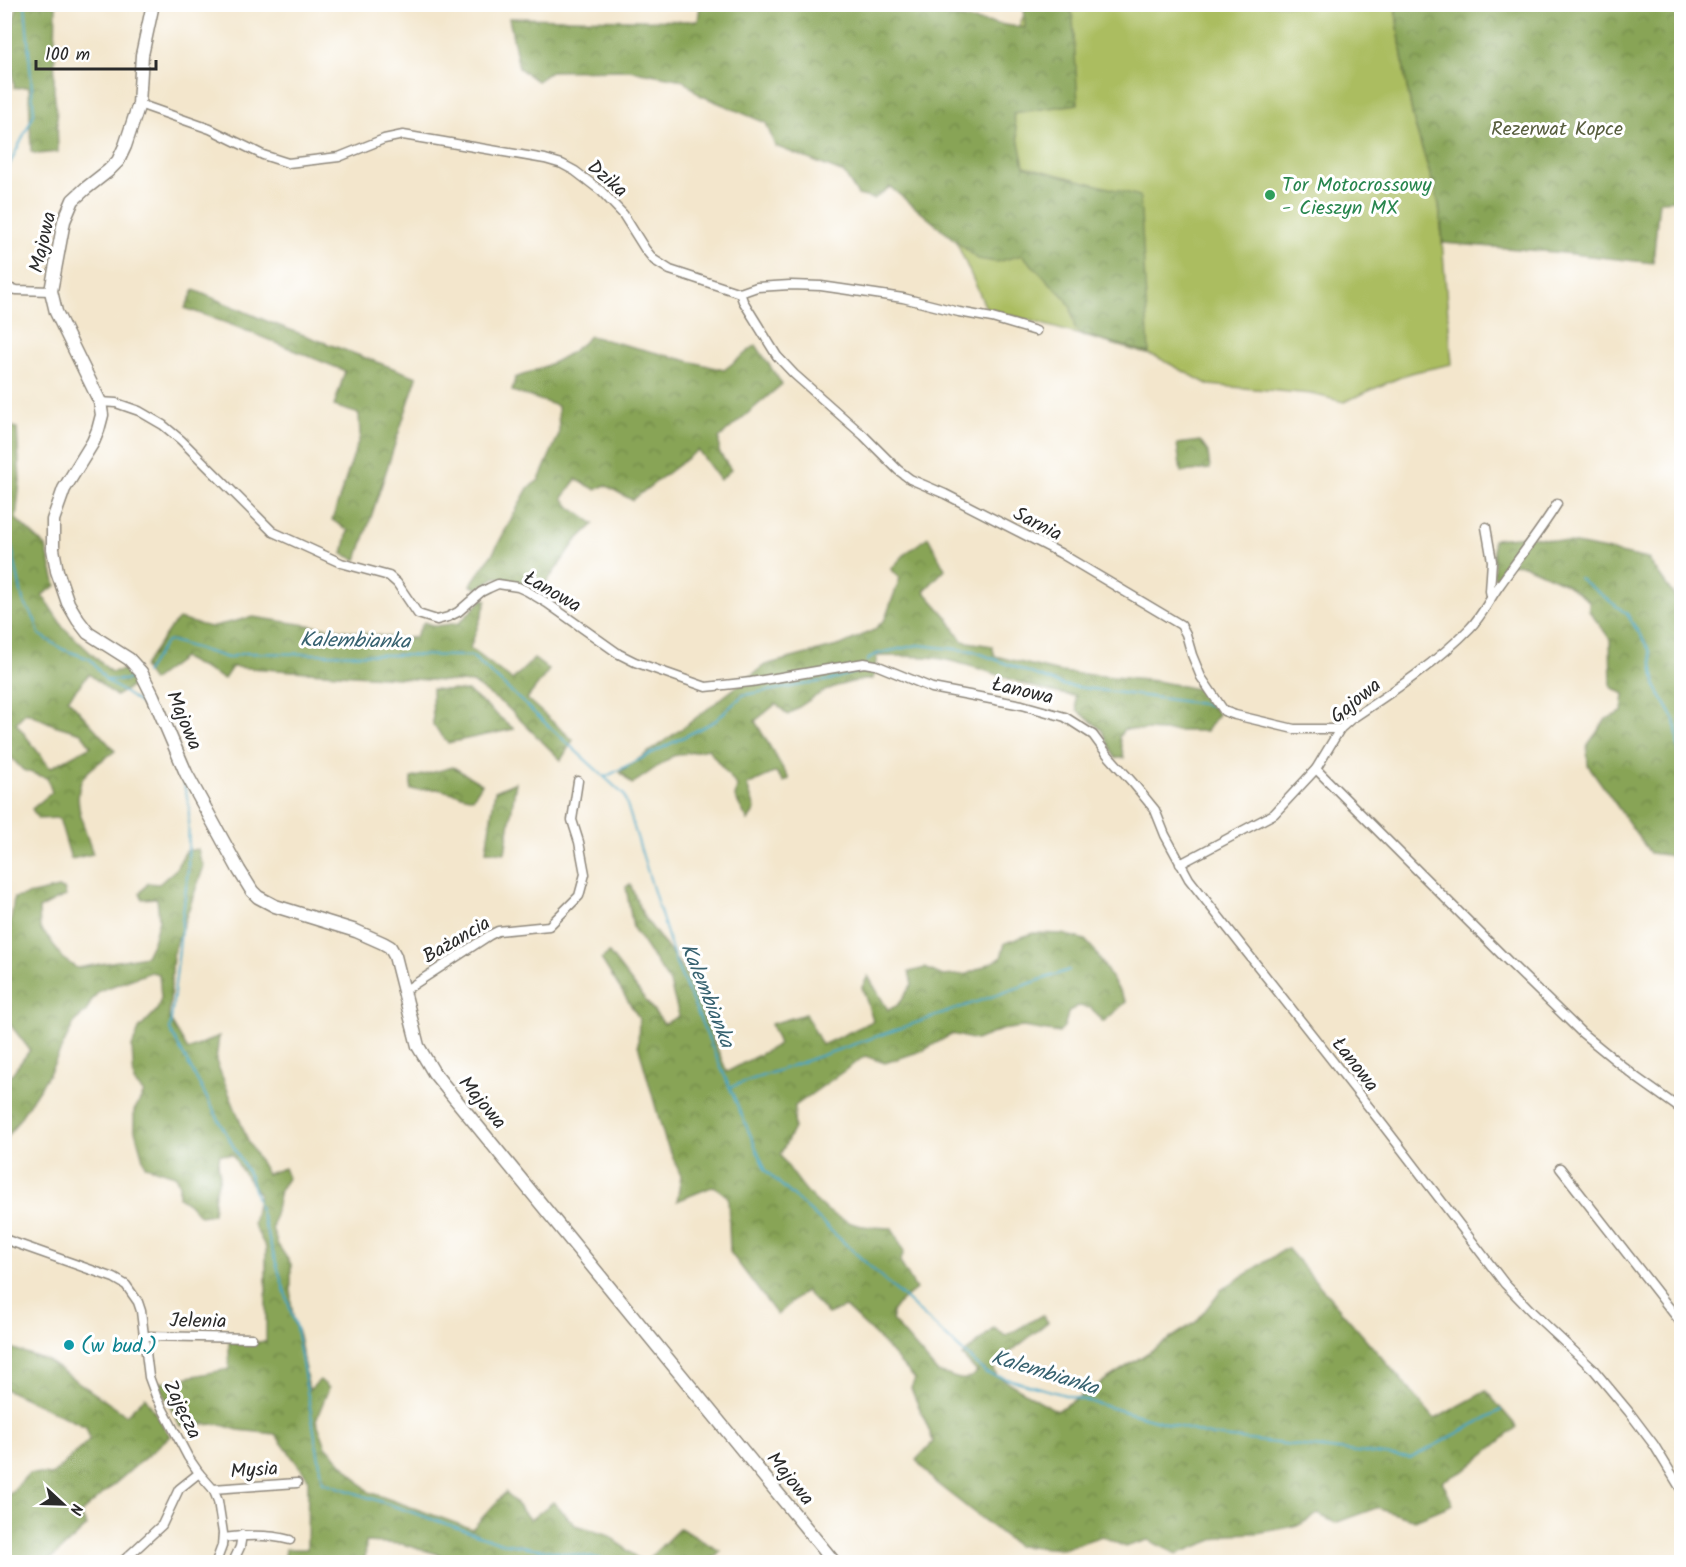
<svg xmlns="http://www.w3.org/2000/svg" width="1686" height="1567" viewBox="0 0 1686 1567" font-family="Kalam,sans-serif">
<defs>
<pattern id="forest-crowns" width="20" height="18" patternUnits="userSpaceOnUse" patternTransform="scale(1.5)"><rect width="20" height="18" fill="#88a456"/><path d="M2 6a3 3 0 1 1 6 0M12 15a3 3 0 1 1 6 0" fill="none" stroke="#6f8647"/></pattern>
</defs>
<rect width="100%" height="100%" fill="#fff"/>
<filter id="ink" filterUnits="userSpaceOnUse"><feTurbulence type="fractalNoise" baseFrequency=".0167" numOctaves="2"/><feDisplacementMap in="SourceGraphic" scale="12" xChannelSelector="R" yChannelSelector="G"/><feConvolveMatrix kernelMatrix="1 2 1 2 8 2 1 2 1" color-interpolation-filters="sRGB"/></filter>
<filter id="wash" filterUnits="userSpaceOnUse"><feTurbulence type="fractalNoise" baseFrequency=".008" numOctaves="4" result="noise"/><feDisplacementMap in="SourceGraphic" scale="24" xChannelSelector="R" yChannelSelector="G"/><feGaussianBlur stdDeviation="1.35" result="paint"/><feColorMatrix in="noise" values="0 0 0 0 0 0 0 0 0 0 0 0 0 0 0 0 0 1.4 0 .05"/><feComposite in="paint" operator="in"/></filter>
<g filter="url(#wash)">
<rect width="100%" height="100%" fill="#f3e6cc"/>
<path fill="#abbd60" stroke="#6b7446" stroke-width="1.5" d="M 1029,4 L 1395,5 L 1405,77 L 1414,122 L 1439,204 L 1452,364 L 1410,373 L 1344,402 L 1312,394 L 1209,385 L 1157,357 L 986,308 L 945,217 L 1017,30 Z"/>
<g fill="url(#forest-crowns)" stroke="#5a6840" stroke-width="1.5" fill-rule="evenodd">
<path d="M 18,5 L 56,5 L 54,90 L 57,116 L 58,152 L 38,154 L 31,152 L 29,87 L 14,88 C 12,59 8,32 18,5 Z"/>
<path d="M 876,5 L 1025,28 L 1024,5 L 1069,5 L 1073,19 L 1078,104 L 1013,113 L 1024,166 L 1140,196 L 1149,353 L 1082,334 L 1075,329 L 1071,308 L 1066,299 L 1022,255 L 996,262 L 978,259 L 890,187 L 874,199 L 858,195 L 844,173 L 775,146 L 766,123 L 700,95 L 683,80 L 629,70 L 552,71 L 537,81 L 519,68 L 509,18 L 698,21 L 700,5 Z"/>
<path d="M 1395,5 L 1681,5 L 1681,200 L 1659,201 L 1653,263 L 1554,252 L 1443,243 L 1439,204 L 1414,122 L 1405,77 Z"/>
<path d="M 194,290 L 269,322 L 417,377 L 357,560 L 343,554 L 348,530 L 332,520 L 360,436 L 359,414 L 334,406 L 345,371 L 232,325 L 185,308 Z"/>
<path d="M 590,336 L 724,370 L 756,345 L 782,384 L 719,438 L 719,452 L 731,470 L 720,480 L 698,450 L 632,500 L 605,485 L 596,490 L 576,479 L 563,498 L 570,507 L 594,524 L 576,541 L 544,586 L 519,584 L 496,577 L 477,589 L 470,585 L 493,553 L 528,488 L 539,480 L 559,434 L 558,406 L 512,391 L 515,378 C 543,368 569,358 590,336 Z"/>
<path d="M 4,424 L 17,428 L 20,481 L 16,519 L 46,547 L 56,586 L 42,595 L 63,627 L 111,672 L 129,669 L 139,682 L 116,696 L 89,674 L 68,699 L 115,751 C 106,758 94,765 86,774 C 68,794 86,832 93,854 L 71,859 L 59,818 L 38,819 L 32,809 L 52,792 L 47,778 L 23,770 L 5,751 ZM 26,712 L 54,725 L 81,733 L 91,746 L 50,768 L 16,723 Z"/>
<path d="M 1200,441 L 1208,452 L 1210,469 L 1181,472 L 1177,444 Z"/>
<path d="M 1528,536 L 1587,546 L 1648,559 L 1680,604 L 1682,610 L 1681,864 L 1673,856 L 1650,853 L 1588,765 L 1587,746 L 1606,719 L 1622,712 L 1624,694 L 1611,687 L 1610,639 L 1589,611 L 1589,601 L 1562,582 L 1524,565 L 1508,564 L 1498,578 L 1494,577 L 1493,539 Z"/>
<path d="M 928,537 L 945,569 L 924,591 L 947,617 L 962,641 L 992,646 L 995,656 L 1060,672 L 1157,681 L 1202,690 L 1218,714 L 1206,731 L 1163,731 L 1124,729 L 1119,737 L 1124,758 L 1115,758 L 1102,730 L 1077,710 L 1075,696 C 1029,691 987,667 941,659 C 921,655 898,657 877,656 L 873,679 C 835,682 818,693 788,715 L 776,704 L 755,721 L 789,779 L 784,782 L 776,772 L 747,785 L 755,809 L 748,821 L 735,797 L 737,786 L 708,749 L 673,756 L 632,784 L 620,772 L 684,727 L 765,665 L 841,645 L 874,630 L 885,619 L 900,578 L 891,569 L 906,553 Z"/>
<path d="M 483,599 L 487,600 L 470,648 L 512,680 L 534,659 L 549,670 L 527,699 L 573,740 L 561,760 L 507,707 L 473,683 L 232,667 L 224,679 L 183,658 L 152,681 L 143,667 L 170,628 L 179,619 L 210,627 L 253,617 L 403,639 L 415,637 L 424,622 L 435,626 L 459,623 Z"/>
<path d="M 432,689 L 468,691 L 514,729 L 448,743 L 433,725 Z"/>
<path d="M 453,767 L 482,784 L 473,798 L 437,789 L 411,790 L 411,778 Z"/>
<path d="M 516,782 L 505,853 L 486,851 L 495,791 Z"/>
<path d="M 198,849 L 200,858 L 204,866 L 173,954 L 169,1018 L 188,1050 L 219,1036 L 216,1061 L 248,1141 L 267,1174 L 284,1168 L 288,1178 L 280,1190 L 272,1228 L 278,1245 L 291,1264 L 291,1301 L 294,1323 L 299,1335 L 309,1390 L 320,1380 L 329,1388 L 316,1420 L 326,1446 L 369,1492 L 472,1529 L 506,1492 L 530,1520 L 553,1502 L 575,1525 L 607,1534 L 642,1562 L 445,1562 L 445,1556 L 402,1544 L 366,1542 L 365,1562 L 284,1562 L 286,1549 L 307,1549 L 308,1478 L 275,1434 L 238,1430 L 218,1424 L 180,1426 L 158,1383 L 229,1369 L 229,1341 L 266,1342 L 266,1248 L 253,1224 L 259,1194 L 240,1168 L 233,1155 L 220,1154 L 218,1164 L 220,1176 L 215,1193 L 213,1214 L 200,1216 L 189,1204 L 179,1197 L 179,1185 L 175,1175 L 145,1166 L 134,1127 L 134,1111 L 144,1093 L 134,1082 L 132,1047 L 139,1029 L 157,1010 L 161,998 L 159,974 L 151,972 L 99,991 L 92,1000 L 86,1012 L 75,1021 L 49,1074 L 5,1141 L 5,1075 L 11,1075 L 30,1050 L 5,1018 L 4,927 L 11,920 L 14,898 L 58,888 L 64,889 L 66,896 L 56,900 L 39,909 L 40,929 L 49,938 L 62,958 L 77,968 L 146,956 L 153,942 L 159,919 L 157,898 L 142,899 L 140,893 L 148,883 L 159,884 L 175,870 L 186,851 Z"/>
<path d="M 630,884 L 644,917 L 684,970 L 727,1072 L 779,1044 L 771,1024 L 806,1014 L 822,1045 L 873,1021 L 862,987 L 868,976 L 888,1010 L 898,1005 L 912,984 L 909,972 L 925,968 L 943,976 L 968,974 L 1001,958 L 1005,943 L 1033,933 L 1062,934 L 1085,940 L 1095,951 L 1126,1002 L 1103,1022 L 1091,1008 L 1078,1006 L 1069,1011 L 1064,1027 L 1059,1033 L 1023,1027 L 1001,1030 L 976,1040 L 952,1034 L 924,1050 L 885,1063 L 865,1056 L 795,1106 L 794,1128 L 780,1155 C 801,1185 817,1212 854,1224 C 865,1228 880,1227 892,1228 L 904,1252 L 900,1262 L 916,1289 L 898,1304 L 892,1312 L 892,1320 L 938,1373 C 954,1374 962,1387 977,1372 L 962,1356 L 994,1328 L 1006,1336 L 1042,1315 L 1048,1322 L 993,1366 L 997,1376 L 1057,1411 L 1196,1322 L 1221,1290 L 1287,1248 L 1435,1419 L 1486,1391 L 1517,1427 L 1464,1471 L 1442,1481 L 1453,1504 L 1415,1520 L 1376,1508 L 1335,1523 L 1318,1514 L 1299,1525 L 1257,1533 L 1229,1534 L 1177,1554 L 1148,1540 L 1125,1547 L 1102,1536 L 1063,1549 L 1017,1546 L 936,1483 L 916,1460 L 933,1442 C 928,1423 918,1407 911,1388 L 915,1379 L 878,1338 L 845,1307 L 828,1314 L 805,1291 L 777,1315 L 730,1252 L 728,1197 L 714,1186 L 677,1201 L 681,1176 L 665,1140 L 638,1045 L 639,1018 L 601,959 L 609,953 L 664,1024 L 679,1016 L 670,983 L 633,928 L 626,887 Z"/>
<path d="M 5,1346 L 46,1360 L 126,1415 L 145,1397 L 170,1436 L 80,1514 L 87,1526 L 48,1562 L 5,1562 L 5,1499 L 29,1473 L 52,1475 L 90,1439 L 86,1427 L 5,1389 Z"/>
<path d="M 680,1528 L 720,1551 L 711,1562 L 645,1562 Z"/>
</g>
<g fill="none" stroke-linecap="round" stroke-linejoin="round">
<g stroke="#45a6c5" stroke-width="2">
<path d="M 4,176 L 34,114 L 25,4"/>
<path d="M 4,511 L 23,601 L 35,620 L 39,634 L 62,649 L 90,659 L 106,680 L 124,680 L 138,677"/>
<path d="M 1579,578 L 1627,614 L 1650,651 L 1656,688 L 1675,720 L 1682,776"/>
<path d="M 867,661 L 871,657 L 880,653 L 918,645 L 973,651 L 1062,685 L 1218,706"/>
<path d="M 145,673 L 166,642 L 172,641 L 228,658 L 244,653 L 472,656 L 624,795 L 677,966 L 766,1171 L 986,1373 L 1213,1436 L 1411,1458 L 1501,1410"/>
<path d="M 106,680 L 147,708 L 158,720"/>
<path d="M 171,753 L 176,764"/>
<path d="M 178,769 L 183,781 L 189,805 L 188,869 L 170,1030 L 250,1177 L 296,1328 L 323,1482 L 502,1543 L 621,1562"/>
<path d="M 605,777 L 715,721 L 743,695 L 830,680 L 863,670 L 865,666"/>
<path d="M 730,1087 L 1069,970"/>
</g>
</g>
</g>
<g filter="url(#ink)">
<g fill="none" stroke-linecap="round" stroke-linejoin="round">
<defs>
<g id="street">
<path d="M 139,104 L 210,129 L 263,155 L 288,163 L 339,157 L 384,139 L 403,135 L 545,159 L 562,164 L 575,171 L 601,191 L 623,214 L 645,249 L 654,260 L 670,270 L 740,293 L 757,287 L 790,285 L 821,286 L 903,298 L 959,312 L 992,318 L 1036,331"/>
<path d="M 4,288 L 17,290 L 51,291"/>
<path d="M 740,293 L 743,301 L 777,356 L 794,374 L 864,436 L 898,470 L 910,479 L 945,494 L 1060,553 L 1181,625 L 1186,634 L 1192,655 L 1201,677 L 1224,711 L 1235,715 L 1294,729 L 1340,729"/>
<path d="M 100,402 L 116,403 L 139,411 L 163,425 L 181,440 L 273,532 L 341,563 L 389,576 L 397,583 L 418,614 L 437,620 L 448,617 L 458,612 L 481,592 L 489,588 L 498,584 L 518,587 L 527,591 L 547,603 L 619,654 L 635,662 L 706,687 L 751,682 L 864,663 L 876,665 L 932,688 L 1022,705 L 1065,717 L 1093,735 L 1107,754 L 1133,783 L 1155,810 L 1165,835 L 1189,879 L 1383,1125 L 1505,1284 L 1533,1313 L 1594,1370 L 1629,1412 L 1654,1445 L 1682,1491"/>
<path d="M 1486,527 L 1492,561 L 1490,591 L 1491,596"/>
<path d="M 1316,769 L 1508,961 L 1582,1033 L 1637,1078 L 1682,1110"/>
<path d="M 1180,864 L 1274,814 L 1316,769 L 1340,729 L 1350,720 C 1392,692 1435,664 1470,628 C 1482,616 1489,600 1499,586 C 1518,559 1539,533 1557,504"/>
<path d="M 404,991 L 490,935 L 498,931 L 549,926 L 579,896 L 585,874 L 579,842 L 572,820 L 578,781"/>
<path d="M 1560,1168 L 1682,1324"/>
<path d="M 4,1239 L 114,1278 L 126,1285 L 138,1302 L 141,1311 L 149,1377 L 156,1396 L 188,1457 L 199,1473 L 213,1489 L 218,1501 L 223,1533 L 222,1546 L 216,1562"/>
<path d="M 144,1336 L 252,1338"/>
<path d="M 213,1489 L 297,1483"/>
<path d="M 223,1538 C 245,1535 268,1534 290,1540"/>
<path d="M 122,1562 L 162,1525 L 179,1489 L 199,1473"/>
<path d="M 233,1562 L 240,1547 L 242,1535"/>
</g>
<path id="secondary" d="M 153,4 L 142,55 L 139,104 L 125,146 L 118,161 L 108,171 L 85,189 L 73,200 L 64,221 L 51,291 L 56,312 L 100,402 L 102,415 L 98,430 L 93,442 L 64,489 L 53,520 L 53,549 L 57,571 L 68,603 L 78,620 L 88,633 L 129,659 L 141,672 L 153,696 L 186,773 L 239,870 L 252,891 L 258,897 L 275,906 L 356,931 L 383,943 L 390,947 L 395,956 L 418,1046 L 434,1073 L 834,1562"/>
</defs>
<use href="#street" stroke="#8f887c" stroke-width="11"/>
<use href="#secondary" stroke="#8f887c" stroke-width="15"/>
<use href="#street" stroke="#fff" stroke-width="8"/>
<use href="#secondary" stroke="#fff" stroke-width="12"/>
</g>
</g>
<circle fill="#2e9e5b" stroke="#fff" stroke-width="2" cx="1270" cy="195" r="6"/>
<circle fill="#0f9aa8" stroke="#fff" stroke-width="2" cx="69" cy="1345" r="6"/>
<g text-anchor="middle" stroke-width="6" stroke-linejoin="round" paint-order="stroke">
<g font-size="20" fill="#585e3e" stroke="#fff">
<text x="1557" y="135">Rezerwat Kopce</text>
</g>
<g font-size="20" fill="#2b2b2b" stroke="#fff">
<text transform="translate(608 178) rotate(41)" y="7">Dzika</text>
<text transform="translate(42 242) rotate(-77)" y="7">Majowa</text>
<text transform="translate(1038 523) rotate(27)" y="7">Sarnia</text>
<text transform="translate(553 591) rotate(30)" y="7">Łanowa</text>
<text transform="translate(1023 690) rotate(13)" y="7">Łanowa</text>
<text transform="translate(1355 700) rotate(-39)" y="7">Gajowa</text>
<text transform="translate(185 720) rotate(67)" y="7">Majowa</text>
<text transform="translate(456 939) rotate(-30)" y="7">Bażancia</text>
<text transform="translate(1356 1064) rotate(52)" y="7">Łanowa</text>
<text transform="translate(483 1102) rotate(50)" y="7">Majowa</text>
<text transform="translate(198 1320) rotate(1)" y="7">Jelenia</text>
<text transform="translate(183 1409) rotate(64)" y="7">Zajęcza</text>
<text transform="translate(254 1469) rotate(-4)" y="7">Mysia</text>
<text transform="translate(791 1478) rotate(51)" y="7">Majowa</text>
</g>
<g font-size="20" fill="#27864d" stroke="#fff" text-anchor="start">
<text x="1282" y="191">Tor Motocrossowy<tspan x="1282" dy="23">- Cieszyn MX</tspan></text>
</g>
<g font-size="20" fill="#0d838f" stroke="#fff" text-anchor="start">
<text x="81" y="1352">(w bud.)</text>
</g>
<g font-size="21" font-style="italic" fill="#376270" stroke="#fff">
<text transform="translate(355 640) rotate(1)" y="7">Kalembianka</text>
<text transform="translate(708 995) rotate(68)" y="7">Kalembianka</text>
<text transform="translate(1045 1372) rotate(17)" y="7">Kalembianka</text>
</g>
</g>
<rect width="1686" height="1567" fill="none" stroke="#fff" stroke-width="24"/>
<g transform="translate(63 1504) rotate(112)" stroke="#ffffff" stroke-width="4.5" paint-order="stroke">
<path d="M0-4.5L10 22L0 15L-10 22Z" fill="#2b2b2b"/>
<text y="-9" font-size="16" font-weight="bold" text-anchor="middle" fill="#2b2b2b">N</text>
</g>
<path d="M36 60v9h120v-9" fill="none" stroke="#2b2b2b" stroke-width="3"/>
<text x="45" y="60" font-size="18" fill="#2b2b2b" stroke="#ffffff" stroke-width="4.5" paint-order="stroke">100 m</text>
</svg>
